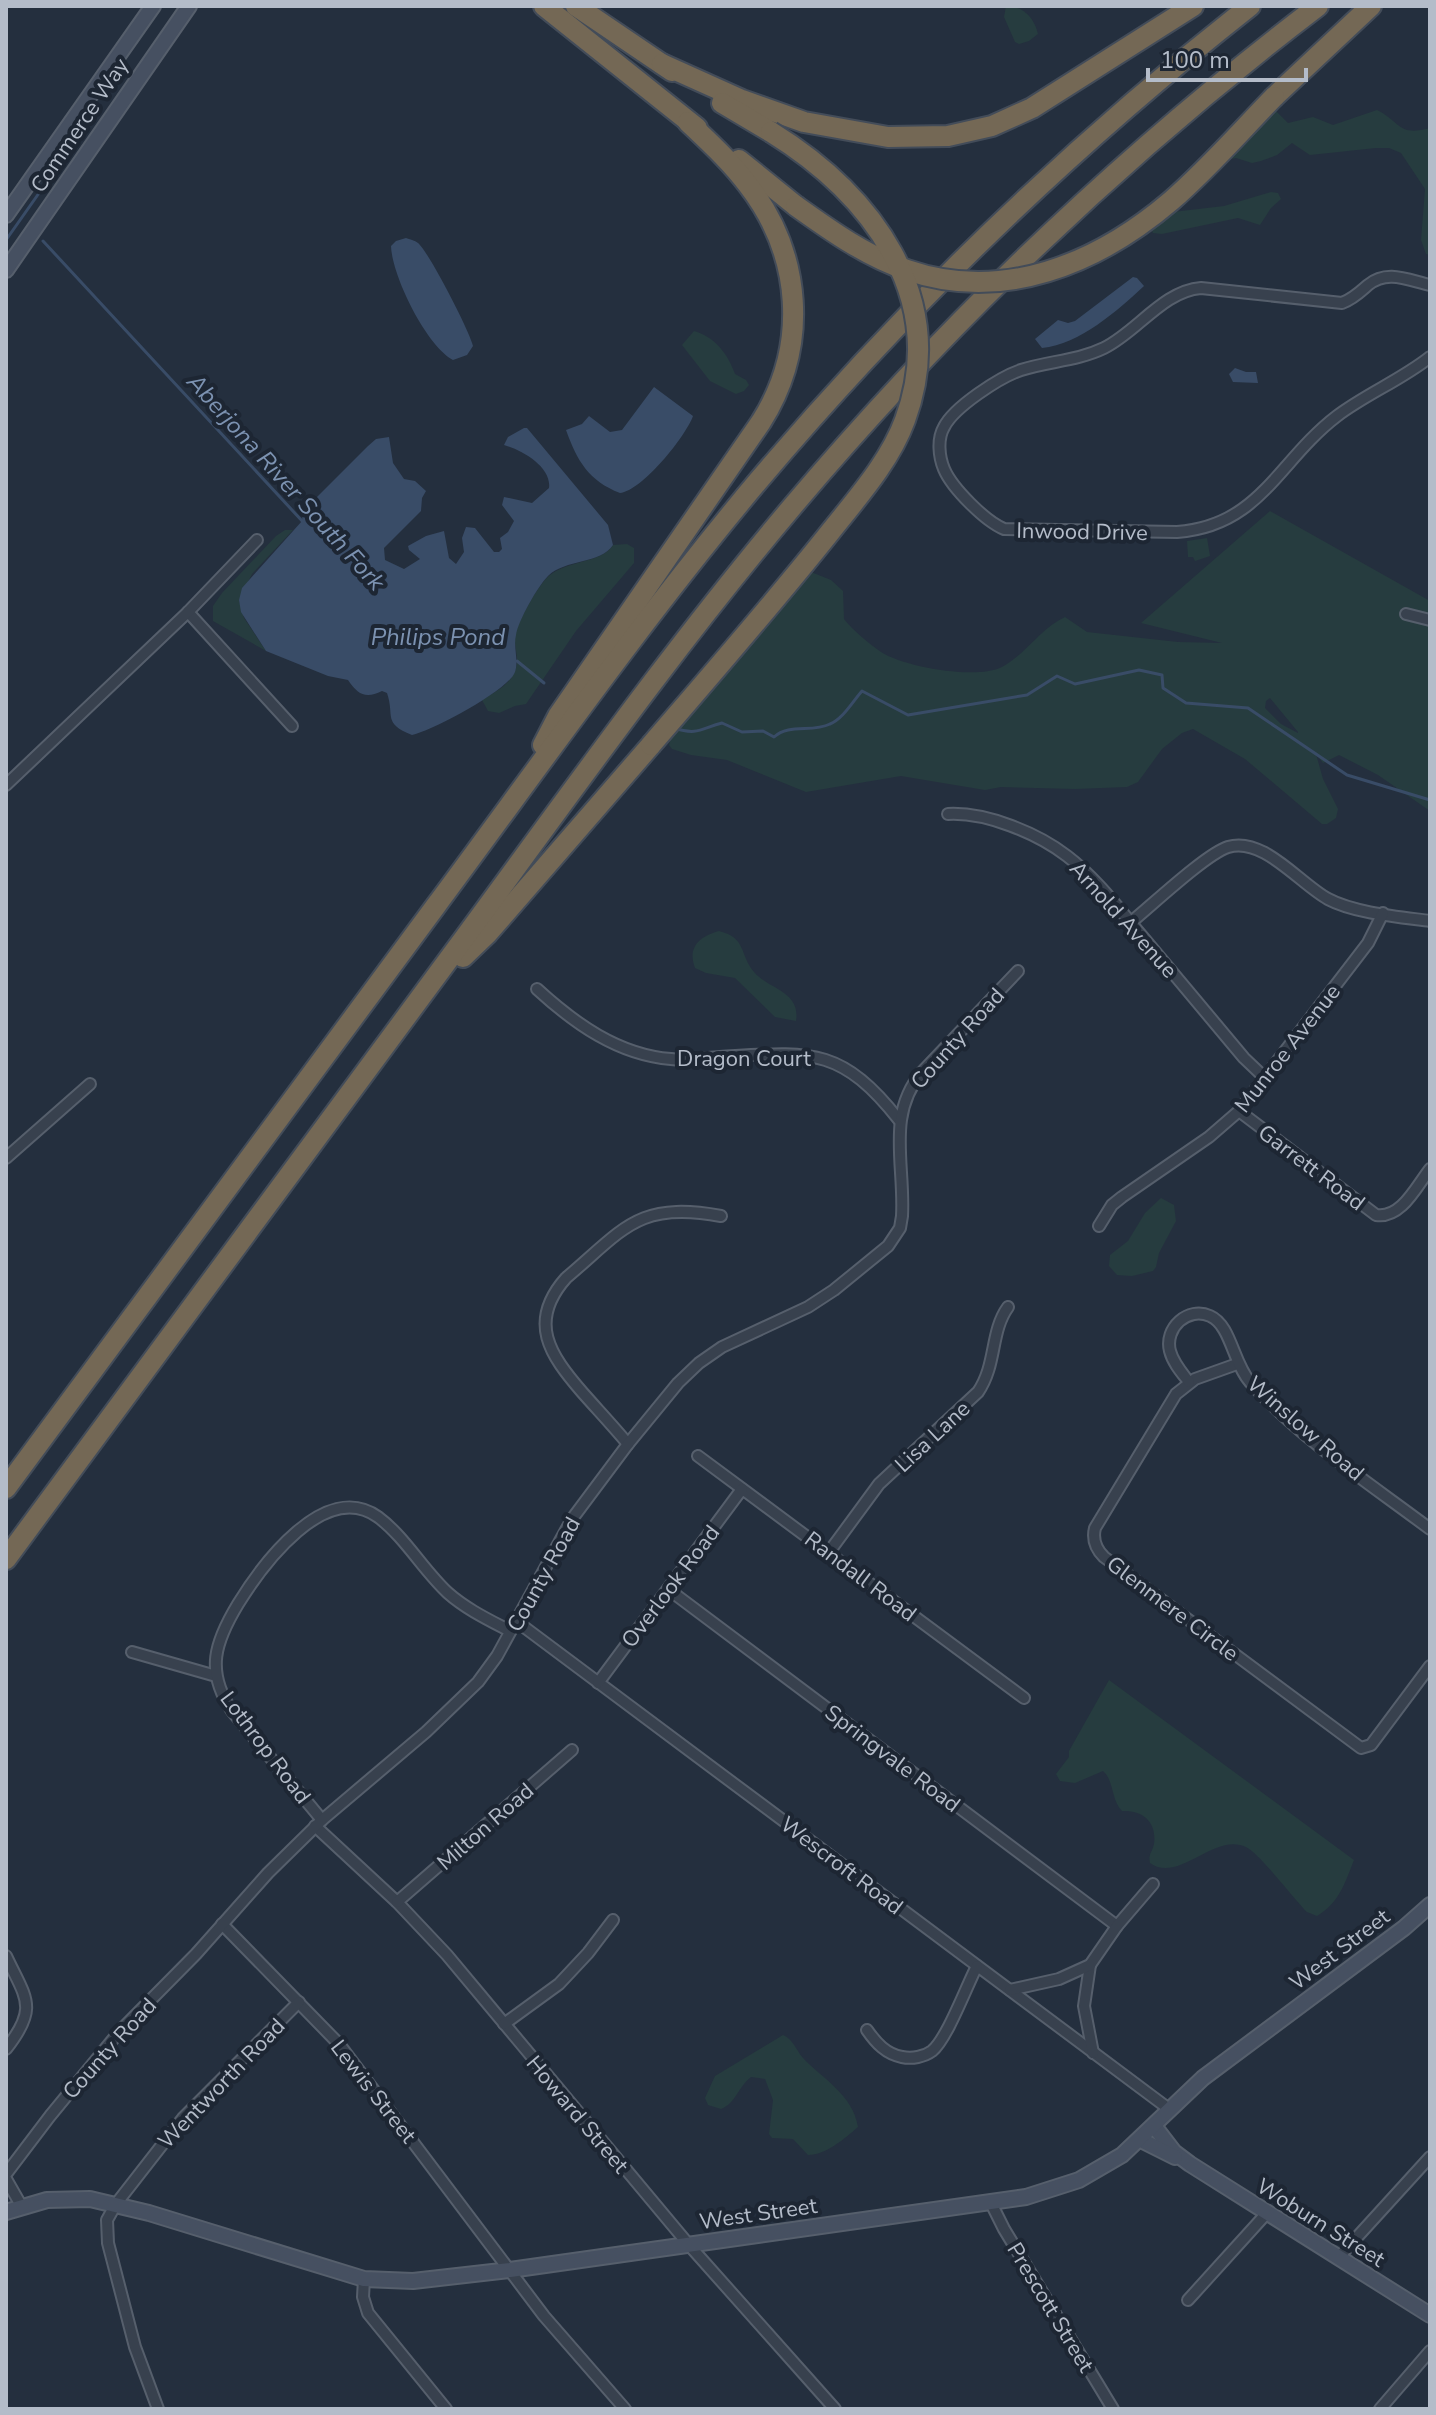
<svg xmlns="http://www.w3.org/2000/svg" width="1436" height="2415" viewBox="0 0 1436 2415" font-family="'Nunito Sans',sans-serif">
<rect width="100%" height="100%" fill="#242f3e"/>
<g fill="#263c3f" fill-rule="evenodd">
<path d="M 1006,6 C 1023,6 1034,17 1038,34 L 1029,41 L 1019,44 L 1015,42 L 1004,17 Z"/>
<path d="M 1275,110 L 1288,123 L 1313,117 L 1333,125 L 1377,110 C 1401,122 1398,137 1430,128 L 1430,255 L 1426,254 L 1421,240 L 1425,189 L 1401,153 L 1389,148 L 1376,148 L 1310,155 L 1292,143 L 1277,155 L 1261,161 L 1252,163 L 1236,158 L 1218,162 Z"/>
<path d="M 1271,192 L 1278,193 L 1281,199 L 1271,208 L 1260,225 L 1238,218 L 1162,234 L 1153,233 L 1151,229 L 1164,213 L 1224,206 Z"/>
<path d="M 694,331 C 715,337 728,354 735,374 L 746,380 L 749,385 L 744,391 L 736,394 L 710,381 L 682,345 Z"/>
<path d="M 1270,511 L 1430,601 L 1430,811 L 1378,775 L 1339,755 L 1323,763 L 1316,754 L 1323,779 L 1338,809 L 1336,818 L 1327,824 L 1322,824 L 1245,759 L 1193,729 L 1182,733 L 1162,749 L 1138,782 L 1127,787 L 1075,789 L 1001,787 L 985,790 L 901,776 L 806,792 L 727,760 L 691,755 L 672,749 L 669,745 L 671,737 L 806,570 L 831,580 L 843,591 L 844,619 C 853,631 870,644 881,652 C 904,667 977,680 1002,667 C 1026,654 1041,628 1065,617 L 1087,632 L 1178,642 L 1222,643 L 1141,623 ZM 1270,698 L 1298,732 L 1298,733 L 1281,724 L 1265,708 L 1266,701 Z"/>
<path d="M 285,530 L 293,530 L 252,574 L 239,600 L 244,618 L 266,651 L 213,621 L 213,606 L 222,593 L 276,536 Z"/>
<path d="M 1207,538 L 1210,556 L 1195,561 L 1193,557 L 1188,557 L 1187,541 Z"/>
<path d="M 627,544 L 634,548 L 634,563 L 576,631 L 526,704 L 515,706 L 499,713 L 488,711 L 482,700 C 498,690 517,681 517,660 C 517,652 514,644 515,635 C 518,621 535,592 544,581 C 561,559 601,565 613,545 Z"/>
<path d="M 719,931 C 747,938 739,954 754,972 C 768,989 801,991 796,1021 L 775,1017 L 735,978 L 706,973 L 695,968 C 687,947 700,936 719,931 Z"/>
<path d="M 1161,1198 L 1174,1205 L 1176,1221 L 1159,1253 L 1156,1267 L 1153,1271 L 1132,1276 L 1117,1275 L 1109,1266 L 1110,1255 L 1128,1241 L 1145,1213 Z"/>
<path d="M 1109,1680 L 1354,1860 C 1345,1883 1339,1903 1317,1916 L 1307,1912 C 1293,1898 1260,1854 1246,1847 C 1214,1832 1179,1884 1150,1863 C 1148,1854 1152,1853 1154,1844 C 1157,1822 1143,1810 1122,1811 C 1111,1800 1114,1780 1103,1771 L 1075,1783 L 1060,1781 L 1056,1774 L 1069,1757 L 1069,1751 Z"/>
<path d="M 783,2035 C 793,2039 796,2050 803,2058 C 823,2079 853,2095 858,2127 C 844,2139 826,2155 808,2155 L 793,2139 L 772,2138 L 769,2134 L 773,2100 L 765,2079 L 751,2077 C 738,2087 736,2103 721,2109 L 708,2105 L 705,2098 L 715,2076 Z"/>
</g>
<g fill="#394c67">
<path d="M 406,238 C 412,240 414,240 418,243 C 429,252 470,332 473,346 L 467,355 L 453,360 C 426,345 392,276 391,246 L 396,241 Z"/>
<path d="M 1133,277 L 1137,278 L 1144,286 C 1117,311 1080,344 1042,348 L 1035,339 L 1058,320 L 1068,323 L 1075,321 Z"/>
<path d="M 1235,368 L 1246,372 L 1256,372 L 1258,383 L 1233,382 L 1229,374 Z"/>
<path d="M 654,387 L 693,416 C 686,436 642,491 620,493 C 589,481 577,461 566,430 L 582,424 L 589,416 L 610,432 L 622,430 Z"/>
<path d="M 524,428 L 527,428 L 608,525 L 613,545 C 601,564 565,559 548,576 C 538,586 518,621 516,635 C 513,647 519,660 515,672 C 509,690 432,731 412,735 C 382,723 395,716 387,693 L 382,691 C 366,699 358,695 348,680 L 328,676 L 266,651 L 241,612 L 239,600 L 242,588 L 302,521 L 303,511 L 368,446 L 376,439 L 389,437 L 393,463 L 404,479 L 415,481 L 426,491 L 422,498 L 421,511 L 384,548 L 385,560 L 404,569 L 420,559 L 409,550 L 408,546 L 426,536 L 444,531 L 449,558 L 456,564 L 464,552 L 462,538 L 466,527 L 475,528 L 494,552 L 499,552 L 502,549 L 500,538 L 508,532 L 514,521 L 502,505 L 504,497 L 532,503 L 549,488 C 552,467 522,450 504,445 L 508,437 Z"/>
</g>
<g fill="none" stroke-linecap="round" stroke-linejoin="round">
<g stroke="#394c67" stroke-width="3">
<path d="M 6,240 L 63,159"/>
<path d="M 43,241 L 304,523"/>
<path d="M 517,661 L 544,683"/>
<path d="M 674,728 C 698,736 702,728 722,723 L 742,732 L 763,731 L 774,737 C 789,723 812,733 830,724 C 843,719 853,701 862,691 L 908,715 L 1027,695 L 1057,676 L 1075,684 L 1139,670 L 1162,675 L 1163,688 L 1186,703 L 1248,708 L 1347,775 L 1430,800"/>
</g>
<defs>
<g id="street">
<path d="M 1430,285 C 1408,280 1387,269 1368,285 C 1360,292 1353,299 1342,303 L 1201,288 C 1163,291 1137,332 1104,348 C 1077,361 1049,361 1021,370 C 1000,377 954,407 944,427 C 937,439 939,457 944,469 C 952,488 985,521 1004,529 L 1177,532 C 1260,526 1278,461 1337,416 C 1366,394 1401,380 1430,357"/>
<path d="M 188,612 L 292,726"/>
<path d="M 1406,614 L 1430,620"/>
<path d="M 6,785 L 188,612 L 257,540"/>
<path d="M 948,814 C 986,812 1037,833 1067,856 C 1096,878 1119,909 1142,936 C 1176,977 1210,1017 1244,1058 L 1265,1078"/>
<path d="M 1130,923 C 1151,906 1206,854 1228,847 C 1263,836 1299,883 1328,899 C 1354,913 1400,917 1430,921"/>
<path d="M 537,989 C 574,1023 618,1055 671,1059 C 687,1061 704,1058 720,1057 C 808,1052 840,1045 899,1120"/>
<path d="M 1239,1111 L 1376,1215 C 1401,1219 1416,1187 1430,1169"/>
<path d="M 6,1158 L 90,1084"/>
<path d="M 1099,1226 L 1112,1205 L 1122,1197 L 1209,1137 L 1239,1111 L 1368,943 L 1383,913"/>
<path d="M 1237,1364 L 1195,1379 L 1176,1394 L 1095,1528 C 1092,1540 1096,1549 1104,1557 L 1361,1748 L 1371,1745 L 1430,1666"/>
<path d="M 1189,1382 C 1182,1373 1173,1363 1170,1351 C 1164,1328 1188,1306 1210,1316 C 1231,1325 1233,1363 1250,1382 C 1301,1439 1369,1483 1430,1529"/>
<path d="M 628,1444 C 613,1426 597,1409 582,1392 C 550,1355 527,1322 566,1278 C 625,1228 638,1201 721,1216"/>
<path d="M 698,1456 L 1024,1698"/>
<path d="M 829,1552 L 879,1484 L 978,1392 C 997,1364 990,1332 1008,1307"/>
<path d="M 668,1589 L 1117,1926"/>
<path d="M 516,1621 L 1169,2109"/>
<path d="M 132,1652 L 216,1676"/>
<path d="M 598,1683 L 742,1489"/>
<path d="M 322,1820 L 232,1711 C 205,1671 215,1642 238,1604 C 262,1565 325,1479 378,1517 C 405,1537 423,1570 448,1593 C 466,1609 489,1620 510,1631"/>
<path d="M 315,1826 L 397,1902 L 447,1955 L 689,2245 L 835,2409"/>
<path d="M 397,1902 L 572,1750"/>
<path d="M 222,1924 L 339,2044 L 544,2316 L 625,2409"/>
<path d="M 6,1956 C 26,1999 39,2007 6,2049"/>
<path d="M 1090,1965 L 1084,2006 L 1093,2053"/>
<path d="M 1010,1990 L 1059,1979 L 1090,1965 L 1117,1926 L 1153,1884"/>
<path d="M 504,2024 L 559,1984 L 588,1953 L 613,1920"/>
<path d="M 867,2030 C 876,2043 886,2054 902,2057 C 912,2059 924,2057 932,2051 C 947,2039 967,1985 977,1966"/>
<path d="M 6,2174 L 50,2116 L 119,2032 L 196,1954 L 268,1873 L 322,1820 L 426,1732 L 478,1682 L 497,1656 L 572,1519 L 628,1444 L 678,1383 L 699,1363 L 722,1347 L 808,1307 L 834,1290 L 888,1246 L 900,1228 L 902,1216 C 905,1164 886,1115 922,1072 L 1018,971"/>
<path d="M 6,2179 L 22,2207"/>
<path d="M 991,2203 L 1004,2229 L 1113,2409"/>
<path d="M 1338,2258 L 1430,2157"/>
<path d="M 364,2279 L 363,2297 L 368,2313 L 446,2409"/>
<path d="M 1188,2300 L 1266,2214"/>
<path d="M 158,2409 L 135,2347 L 108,2243 L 107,2220 L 116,2204 L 183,2118 L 299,2002"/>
<path d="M 1380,2409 L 1430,2351"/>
</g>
<g id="secondary">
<path d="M 6,215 L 153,6"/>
<path d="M 6,270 L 189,6"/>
<path d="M 1154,2126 L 1174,2152 L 1190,2164 L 1430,2315"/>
<path d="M 1141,2140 L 1175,2157"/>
<path d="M 6,2212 L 47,2200 L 90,2199 L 149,2213 L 364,2279 L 413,2281 L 510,2270 L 1026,2197 L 1079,2180 L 1122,2155 L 1203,2078 L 1404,1928 L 1430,1905"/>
</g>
<g id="highway">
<path d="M 544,6 L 697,128"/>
<path d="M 576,6 L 672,71"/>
<path d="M 662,64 L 742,100 L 804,122 L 888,137 L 948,136 L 992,126 L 1032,108 L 1193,6"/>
<path d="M 1274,97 L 1371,6"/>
<path d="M 722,103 L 771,132"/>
<path d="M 739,160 L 796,206"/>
<path d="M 543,745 L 558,716 L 761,422 C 809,346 802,255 748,185 C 731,162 709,142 688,122"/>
<path d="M 463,957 L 488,933 L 651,745"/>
<path d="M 6,1488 C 149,1295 292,1101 435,907 C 541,764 644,617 759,480 C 906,306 1071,147 1250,6"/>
<path d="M 6,1559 C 156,1356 306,1152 457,948 C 566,800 673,648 792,507 C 948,322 1125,153 1318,6"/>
</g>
</defs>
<use href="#street" stroke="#565f6c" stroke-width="14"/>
<use href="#secondary" stroke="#565f6c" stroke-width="18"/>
<use href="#highway" stroke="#434c59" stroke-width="24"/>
<use href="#street" stroke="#38414e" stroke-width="10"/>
<use href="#secondary" stroke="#465061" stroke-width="14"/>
<use href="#highway" stroke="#746855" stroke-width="20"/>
<defs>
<g id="highway-bridge">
<path d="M 796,206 C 831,231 866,256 907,270 C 1003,303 1097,264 1171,201 C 1208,169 1240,132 1274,97"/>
<path d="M 651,745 C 712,674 773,604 831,531 C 858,497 890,461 905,420 C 950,297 871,194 771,132"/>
</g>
</defs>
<use href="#highway-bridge" stroke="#434c59" stroke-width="24" stroke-linecap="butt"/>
<use href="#highway-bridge" stroke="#746855" stroke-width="20"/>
</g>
<g text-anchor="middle" stroke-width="8" stroke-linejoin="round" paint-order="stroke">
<g font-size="22" fill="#b4bcc9" stroke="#1d2633">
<text transform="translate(79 125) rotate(-56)" y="8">Commerce Way</text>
<text transform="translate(1082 531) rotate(1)" y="8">Inwood Drive</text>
<text transform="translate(1124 919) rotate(48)" y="8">Arnold Avenue</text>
<text transform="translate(957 1038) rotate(-48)" y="8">County Road</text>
<text transform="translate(1287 1048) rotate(-52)" y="8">Munroe Avenue</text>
<text x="744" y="1066">Dragon Court</text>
<text transform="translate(1312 1167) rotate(37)" y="8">Garrett Road</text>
<text transform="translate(1306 1428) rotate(41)" y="8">Winslow Road</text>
<text transform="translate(932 1436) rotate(-43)" y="8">Lisa Lane</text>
<text transform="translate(543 1574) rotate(-61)" y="8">County Road</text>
<text transform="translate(861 1576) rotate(37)" y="8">Randall Road</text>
<text transform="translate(670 1586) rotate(-53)" y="8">Overlook Road</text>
<text transform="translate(1173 1608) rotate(37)" y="8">Glenmere Circle</text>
<text transform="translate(266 1747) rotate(53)" y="8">Lothrop Road</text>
<text transform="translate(893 1758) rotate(37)" y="8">Springvale Road</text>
<text transform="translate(485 1826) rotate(-41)" y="8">Milton Road</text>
<text transform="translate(842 1865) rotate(37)" y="8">Wescroft Road</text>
<text transform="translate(1339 1949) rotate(-37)" y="8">West Street</text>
<text transform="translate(109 2048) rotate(-48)" y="8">County Road</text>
<text transform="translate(221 2083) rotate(-46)" y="8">Wentworth Road</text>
<text transform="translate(374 2091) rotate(52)" y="8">Lewis Street</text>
<text transform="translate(578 2114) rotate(50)" y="8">Howard Street</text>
<text transform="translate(758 2213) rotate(-8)" y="8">West Street</text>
<text transform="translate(1321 2222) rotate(32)" y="8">Woburn Street</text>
<text transform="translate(1051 2307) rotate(59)" y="8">Prescott Street</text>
</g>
<g font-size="24" font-style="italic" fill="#7c92b1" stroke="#1d2633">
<text transform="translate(286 482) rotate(48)" y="8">Aberjona River South Fork</text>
<text x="438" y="645">Philips Pond</text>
</g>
</g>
<rect width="1436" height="2415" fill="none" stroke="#b4bcc9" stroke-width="16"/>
<path d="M1148 68v12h158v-12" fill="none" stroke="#b4bcc9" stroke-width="4"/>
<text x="1160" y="68" font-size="24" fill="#b4bcc9" stroke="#1d2633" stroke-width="6" paint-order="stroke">100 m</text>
</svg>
